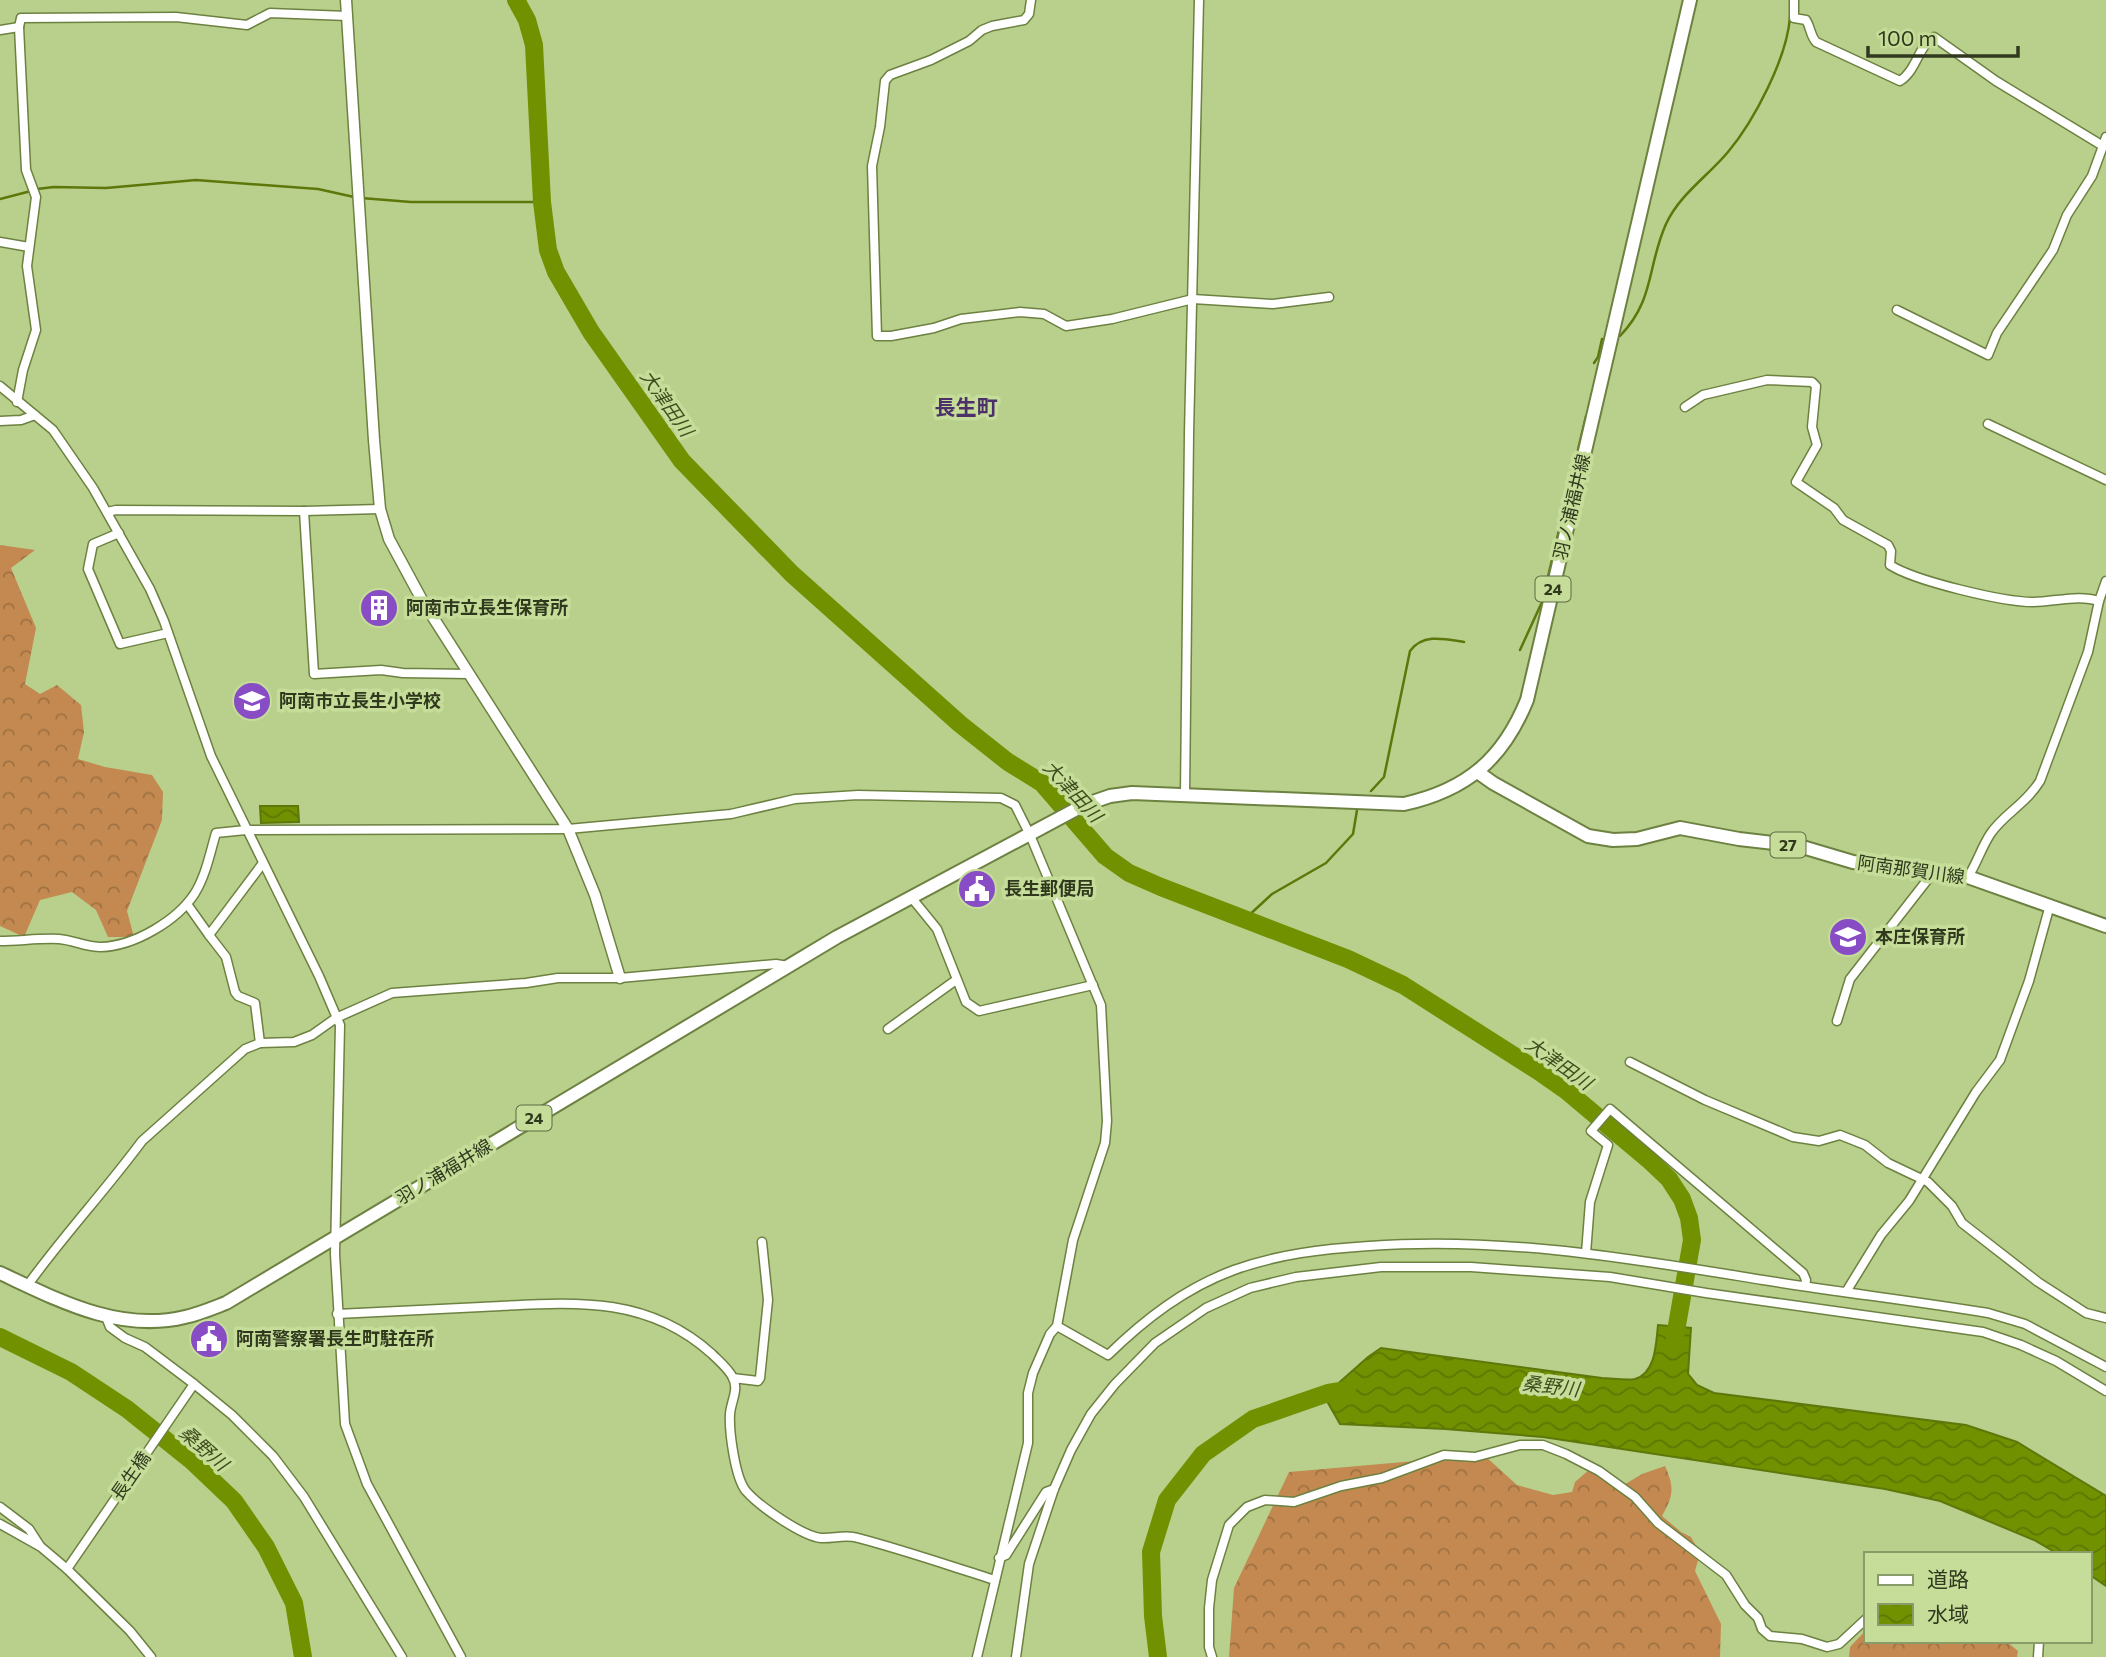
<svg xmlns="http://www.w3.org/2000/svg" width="2106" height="1657" viewBox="0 0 2106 1657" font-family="Commissioner,'Noto Sans JP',sans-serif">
<defs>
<pattern id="forest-crowns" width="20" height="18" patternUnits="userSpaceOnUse" patternTransform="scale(1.75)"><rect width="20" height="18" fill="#c38950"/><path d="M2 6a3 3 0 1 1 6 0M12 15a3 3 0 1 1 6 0" fill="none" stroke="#9f7142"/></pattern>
<pattern id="water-waves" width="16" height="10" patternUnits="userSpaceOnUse" patternTransform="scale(1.75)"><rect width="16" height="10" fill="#719101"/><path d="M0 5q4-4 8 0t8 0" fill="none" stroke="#5d7703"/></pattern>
</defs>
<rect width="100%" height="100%" fill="#b8d08c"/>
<g fill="url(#forest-crowns)">
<path d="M 0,545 L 35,550 L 11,568 L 36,628 L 25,684 L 40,694 L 57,685 L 81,705 L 84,732 L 78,759 L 105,767 L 152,775 L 163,792 L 162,820 L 127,911 L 134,937 L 108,937 L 96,910 L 72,892 L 40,900 L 24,937 L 0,926 Z"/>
<path d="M 1484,1455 L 1517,1485 L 1553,1495 L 1572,1492 L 1575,1482 L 1590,1469 L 1617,1489 L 1642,1474 L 1665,1466 C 1675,1488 1673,1496 1662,1516 L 1681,1532 L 1691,1537 L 1700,1553 L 1695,1571 L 1721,1624 L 1720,1657 L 1229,1657 L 1234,1588 L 1289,1472 Z"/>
<path d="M 1866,1630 L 1866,1641 L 2006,1641 L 2018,1651 L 2017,1657 L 1849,1657 L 1850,1647 Z"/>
</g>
<g fill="url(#water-waves)" stroke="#5e770a" stroke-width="2">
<path d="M 260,806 L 298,806 L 299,822 L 261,823 Z"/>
<path d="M 1658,1325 L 1691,1328 L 1688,1374 L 1697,1385 L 1714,1393 L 1966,1425 L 2017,1442 L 2106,1496 L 2106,1586 L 2090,1575 L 2090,1554 L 2058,1554 L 2034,1540 L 1940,1501 L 1885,1489 L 1543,1437 L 1445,1429 L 1340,1424 L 1324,1396 L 1368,1357 L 1381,1348 L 1602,1378 C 1611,1378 1626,1381 1635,1379 C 1656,1373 1656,1343 1658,1325 Z"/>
</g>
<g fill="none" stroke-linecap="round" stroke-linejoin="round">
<g stroke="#5e770a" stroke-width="2.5">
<path d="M 37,189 L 54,187 L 106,188 L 196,180 L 318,189 L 354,197"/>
<path d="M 361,198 L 411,202 L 542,202"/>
<path d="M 0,199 L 31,191"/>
<path d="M 1620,336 C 1655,300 1647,266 1666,224 C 1680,194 1708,176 1728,152 C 1754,121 1787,58 1790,17"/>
<path d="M 1594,363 L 1598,357 L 1602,339"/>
<path d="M 1520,650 L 1542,602 L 1586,416"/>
<path d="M 1371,791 L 1384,777 L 1410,651 C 1423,633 1445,639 1464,642"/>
<path d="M 1245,919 L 1272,894 L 1326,863 L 1353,834 L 1357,810"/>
</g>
<g stroke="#719101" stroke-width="18">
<path d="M 516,0 L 527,20 L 534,45 L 542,202 L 548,250 L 556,272 L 591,332 L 682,461 L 792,574 L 960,724 L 1008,762 L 1042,783 L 1105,856 L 1129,873 L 1161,887 L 1348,959 L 1403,985 L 1538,1071 L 1568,1092 L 1649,1160 L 1669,1179 L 1682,1199 L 1689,1218 L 1692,1240 L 1673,1348"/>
<path d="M 0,1337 L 71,1372 L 127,1409 L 192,1461 L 234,1501 L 266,1547 L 294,1603 L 303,1657"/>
<path d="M 1158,1657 L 1153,1616 L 1151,1552 L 1167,1500 L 1203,1454 L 1253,1419 L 1328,1393 L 1347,1390"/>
</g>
<defs>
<g id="minor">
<path d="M 1031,0 L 1029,14 L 1024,20 L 992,26 L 982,30 L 969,41 L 931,60 L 890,75 L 885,81 L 880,127 L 872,166 L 877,336 L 891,336 L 934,328 L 961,319 L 1020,312 L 1044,314 L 1066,326 L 1112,319 L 1193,299 L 1273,304 L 1329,297"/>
<path d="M 1794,0 L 1794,18 L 1806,20 C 1811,28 1810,35 1816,42 L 1900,81 C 1917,70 1918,46 1934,37 L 1996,81 L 2103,146 L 2106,137"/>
<path d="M 0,30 L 19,27"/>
<path d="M 0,242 L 29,247"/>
<path d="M 1897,310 L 1988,355 L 1997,333 L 2053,250 L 2067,215 L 2092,176 L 2103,146"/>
<path d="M 0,386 L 53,430 L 93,488 L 150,589 L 164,621 L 211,756 L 319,976 L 340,1025 L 335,1254 L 345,1424 L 367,1484 L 461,1657"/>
<path d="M 17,402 L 23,370 L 36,330 L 27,266 L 36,197 L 26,170 L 19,27 L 21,18 L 176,17 L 247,25 L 270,13 L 347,16"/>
<path d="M 1685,407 L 1703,395 L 1767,380 L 1812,382 L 1816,386 L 1812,427 L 1817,445 L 1796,482 L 1834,508 L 1843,520 L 1888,545 L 1891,551 L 1890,565 C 1915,581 2003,602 2033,602 C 2055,602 2078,594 2099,601"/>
<path d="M 0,421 L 21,420 L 35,415"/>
<path d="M 1988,424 L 2106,480"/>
<path d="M 304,511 L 314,674 L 381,670 L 403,673 L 469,674"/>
<path d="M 107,512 L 116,510 L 304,511 L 380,509"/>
<path d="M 119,533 L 93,544 L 88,569 L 120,644 L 168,633"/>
<path d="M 1185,795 L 1189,434 L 1199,0"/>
<path d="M 1968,877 C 1977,863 1982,846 1991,833 C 2005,813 2025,805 2040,781 L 2088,652 L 2099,601 L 2106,581"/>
<path d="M 911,897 L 937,929 L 966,1002 L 979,1011 L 1093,985"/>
<path d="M 187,904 L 209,935 L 263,863"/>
<path d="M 209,935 L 226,957 L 235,992 L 238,996 L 255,1003 L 260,1043"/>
<path d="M 0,941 C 19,941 39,938 59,939 C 73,940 86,947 101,947 C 134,946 177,921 195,893 C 206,875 210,853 216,833 L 246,830 L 568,829 L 731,814 L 795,799 L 858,795 L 1001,798 L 1015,805 L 1030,835 L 1101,1005 L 1107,1121 L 1105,1143 L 1073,1240 L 1057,1326 L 1050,1334 L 1033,1373 L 1028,1393 L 1028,1443 L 977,1657"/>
<path d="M 1837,1021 L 1850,979 L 1928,879 L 1928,871"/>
<path d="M 888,1029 L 956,980"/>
<path d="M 1630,1062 L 1705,1100 L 1793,1137 L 1819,1141 L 1840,1135 L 1865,1145 L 1888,1163 L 1928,1182 L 1952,1206 L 1962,1223 L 2038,1282 L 2086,1313 L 2106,1318"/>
<path d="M 1586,1253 L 1590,1202 L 1608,1145 L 1591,1131 L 1610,1109 L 1803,1273 L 1806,1280 L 1805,1286"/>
<path d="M 27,1286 C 63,1236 105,1191 142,1141 L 245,1049 L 260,1043 L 294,1042 L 312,1035 L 336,1018 L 392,993 L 526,983 L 558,978 L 620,978 L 776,964 L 788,966"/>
<path d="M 1846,1292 L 1881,1235 L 1909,1201 L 1976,1092 L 2000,1060 L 2029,981 L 2050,905"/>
<path d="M 337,1314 C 385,1312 433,1309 481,1307 C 565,1303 644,1292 712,1354 C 719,1361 729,1369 733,1378 C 739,1390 731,1401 730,1414 C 729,1431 735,1478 746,1491 C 759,1506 802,1536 821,1538 C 833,1539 845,1534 858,1538 C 904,1550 950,1566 995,1580"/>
<path d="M 1057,1326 L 1108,1355 C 1145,1319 1185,1288 1234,1270 C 1278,1254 1323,1249 1369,1246 C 1502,1236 1633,1259 1763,1280 C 1838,1292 1914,1301 1988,1313 L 2025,1324 L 2106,1367"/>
<path d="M 733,1378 L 758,1381 L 760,1378 L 768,1300 L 762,1242"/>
<path d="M 194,1384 L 232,1415 L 273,1456 L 304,1497 L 402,1657"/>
<path d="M 0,1507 L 29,1529 L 40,1546"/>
<path d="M 0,1524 L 41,1547 L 67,1569 L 194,1384 L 145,1347 L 125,1338 L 110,1327 L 106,1317"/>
<path d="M 999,1558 L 1006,1555 L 1046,1492 L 1054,1489"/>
<path d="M 67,1569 L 130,1631 L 151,1657"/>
<path d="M 1016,1657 L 1029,1564 L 1054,1489 L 1071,1450 L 1091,1414 L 1115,1384 L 1155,1343 L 1206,1308 L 1250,1288 L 1296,1277 L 1381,1267 L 1471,1267 L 1610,1277 L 1706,1293 L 1983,1332 L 2021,1345 L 2056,1361 L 2106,1391"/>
<path d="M 1212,1657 L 1209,1647 L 1209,1608 L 1212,1580 L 1229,1525 L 1247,1507 L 1265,1500 L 1294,1502 L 1341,1486 L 1382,1478 L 1444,1455 L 1475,1457 L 1520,1445 L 1543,1445 L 1566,1454 L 1599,1471 L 1635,1497 L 1658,1523 L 1726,1575 L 1745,1605 L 1758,1618 L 1762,1629 L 1770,1636 L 1802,1639 L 1827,1647 L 1839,1644 L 1866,1619"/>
<path d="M 2038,1657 L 2039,1641"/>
</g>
<path id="tertiary" d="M 346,0 L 374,440 L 380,509 L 389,539 L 422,600 L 568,829 L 595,895 L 620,978"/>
<g id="primary">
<path d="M 1479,773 L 1493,783 L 1588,836 L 1613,840 L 1637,839 L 1680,828 L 1739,839 L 1799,846 L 1853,862 L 1968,877 L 2106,926"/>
<path d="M 0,1273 C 58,1300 119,1333 185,1317 C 199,1314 213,1308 226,1303 L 837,937 L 1084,805 L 1110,796 L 1132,793 L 1404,804 C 1467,790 1503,759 1527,700 L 1690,0"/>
</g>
</defs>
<use href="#minor" stroke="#6d8141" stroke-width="11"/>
<use href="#tertiary" stroke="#6d8141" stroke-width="13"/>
<use href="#primary" stroke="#6d8141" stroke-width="16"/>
<use href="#minor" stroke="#fff" stroke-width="8"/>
<use href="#tertiary" stroke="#fff" stroke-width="10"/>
<use href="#primary" stroke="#fff" stroke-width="12"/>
</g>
<defs>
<symbol id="building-disc" viewBox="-11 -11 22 22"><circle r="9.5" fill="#884dc4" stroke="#c5dd99"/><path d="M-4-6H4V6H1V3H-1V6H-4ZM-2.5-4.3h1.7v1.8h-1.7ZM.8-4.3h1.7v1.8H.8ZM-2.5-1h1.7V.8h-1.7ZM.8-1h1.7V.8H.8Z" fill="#fff"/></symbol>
<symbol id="school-disc" viewBox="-11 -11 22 22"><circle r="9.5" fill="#884dc4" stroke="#c5dd99"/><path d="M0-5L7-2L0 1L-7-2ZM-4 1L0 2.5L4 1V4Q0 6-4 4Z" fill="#fff"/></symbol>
<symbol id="civic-disc" viewBox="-11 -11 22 22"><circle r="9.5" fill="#884dc4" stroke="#c5dd99"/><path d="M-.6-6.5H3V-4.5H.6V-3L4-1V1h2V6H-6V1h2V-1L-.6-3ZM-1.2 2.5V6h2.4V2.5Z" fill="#fff"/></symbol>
</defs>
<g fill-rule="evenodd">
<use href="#building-disc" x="357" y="586" width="44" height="44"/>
<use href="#school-disc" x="230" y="679" width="44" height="44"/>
<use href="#civic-disc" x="955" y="867" width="44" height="44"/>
<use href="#school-disc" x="1826" y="915" width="44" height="44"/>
<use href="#civic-disc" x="187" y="1317" width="44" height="44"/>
</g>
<g text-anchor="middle" stroke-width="7" stroke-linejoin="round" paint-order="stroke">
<g fill="#c5dd99" stroke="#5d6a43" stroke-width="2">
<rect x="1535.5" y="576.5" width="35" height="25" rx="5"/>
<rect x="1770.5" y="832.5" width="35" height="25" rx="5"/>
<rect x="516.5" y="1105.5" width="35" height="25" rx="5"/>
</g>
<g font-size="16" font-weight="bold" fill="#30391e">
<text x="1553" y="595">24</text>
<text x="1788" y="851">27</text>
<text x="534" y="1124">24</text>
</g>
<g font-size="18" fill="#30391e" stroke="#c5dd99">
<text transform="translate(1572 507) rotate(-77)" y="6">羽ノ浦福井線</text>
<text transform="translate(1911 870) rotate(8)" y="6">阿南那賀川線</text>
<text transform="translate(444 1172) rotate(-31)" y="6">羽ノ浦福井線</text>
<text transform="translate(131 1476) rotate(-55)" y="6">長生橋</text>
</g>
<g font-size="18" font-weight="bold" fill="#30391e" stroke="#c5dd99" text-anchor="start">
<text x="406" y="614">阿南市立長生保育所</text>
<text x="279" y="707">阿南市立長生小学校</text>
<text x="1004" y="895">長生郵便局</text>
<text x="1875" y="943">本庄保育所</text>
<text x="236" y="1345">阿南警察署長生町駐在所</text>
</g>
<g font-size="19" font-style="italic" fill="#404e1f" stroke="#c5dd99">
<text transform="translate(667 403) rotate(55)" y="7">大津田川</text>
<text transform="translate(1073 791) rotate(47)" y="7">大津田川</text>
<text transform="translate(1559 1063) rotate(35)" y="7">大津田川</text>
<text transform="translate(1551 1386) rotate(7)" y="7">桑野川</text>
<text transform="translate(204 1448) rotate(41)" y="7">桑野川</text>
</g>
<g font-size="21" font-weight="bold" fill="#4c306a" stroke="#c5dd99">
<text x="966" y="415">長生町</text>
</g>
</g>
<rect x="1864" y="1552" width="228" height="91" fill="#c5dd99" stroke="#899b68" stroke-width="2"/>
<rect x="1878" y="1575" width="35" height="10" fill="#ffffff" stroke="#899b68" stroke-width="2"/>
<text x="1927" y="1587" font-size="21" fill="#30391e">道路</text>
<rect x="1878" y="1604" width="35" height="21" fill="url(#water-waves)" stroke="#899b68" stroke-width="2"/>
<text x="1927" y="1622" font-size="21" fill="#30391e">水域</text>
<path d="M1868 46v10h150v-10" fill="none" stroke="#30391e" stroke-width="3.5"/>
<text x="1878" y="46" font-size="21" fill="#30391e" stroke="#c5dd99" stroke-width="5" paint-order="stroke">100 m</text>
</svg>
